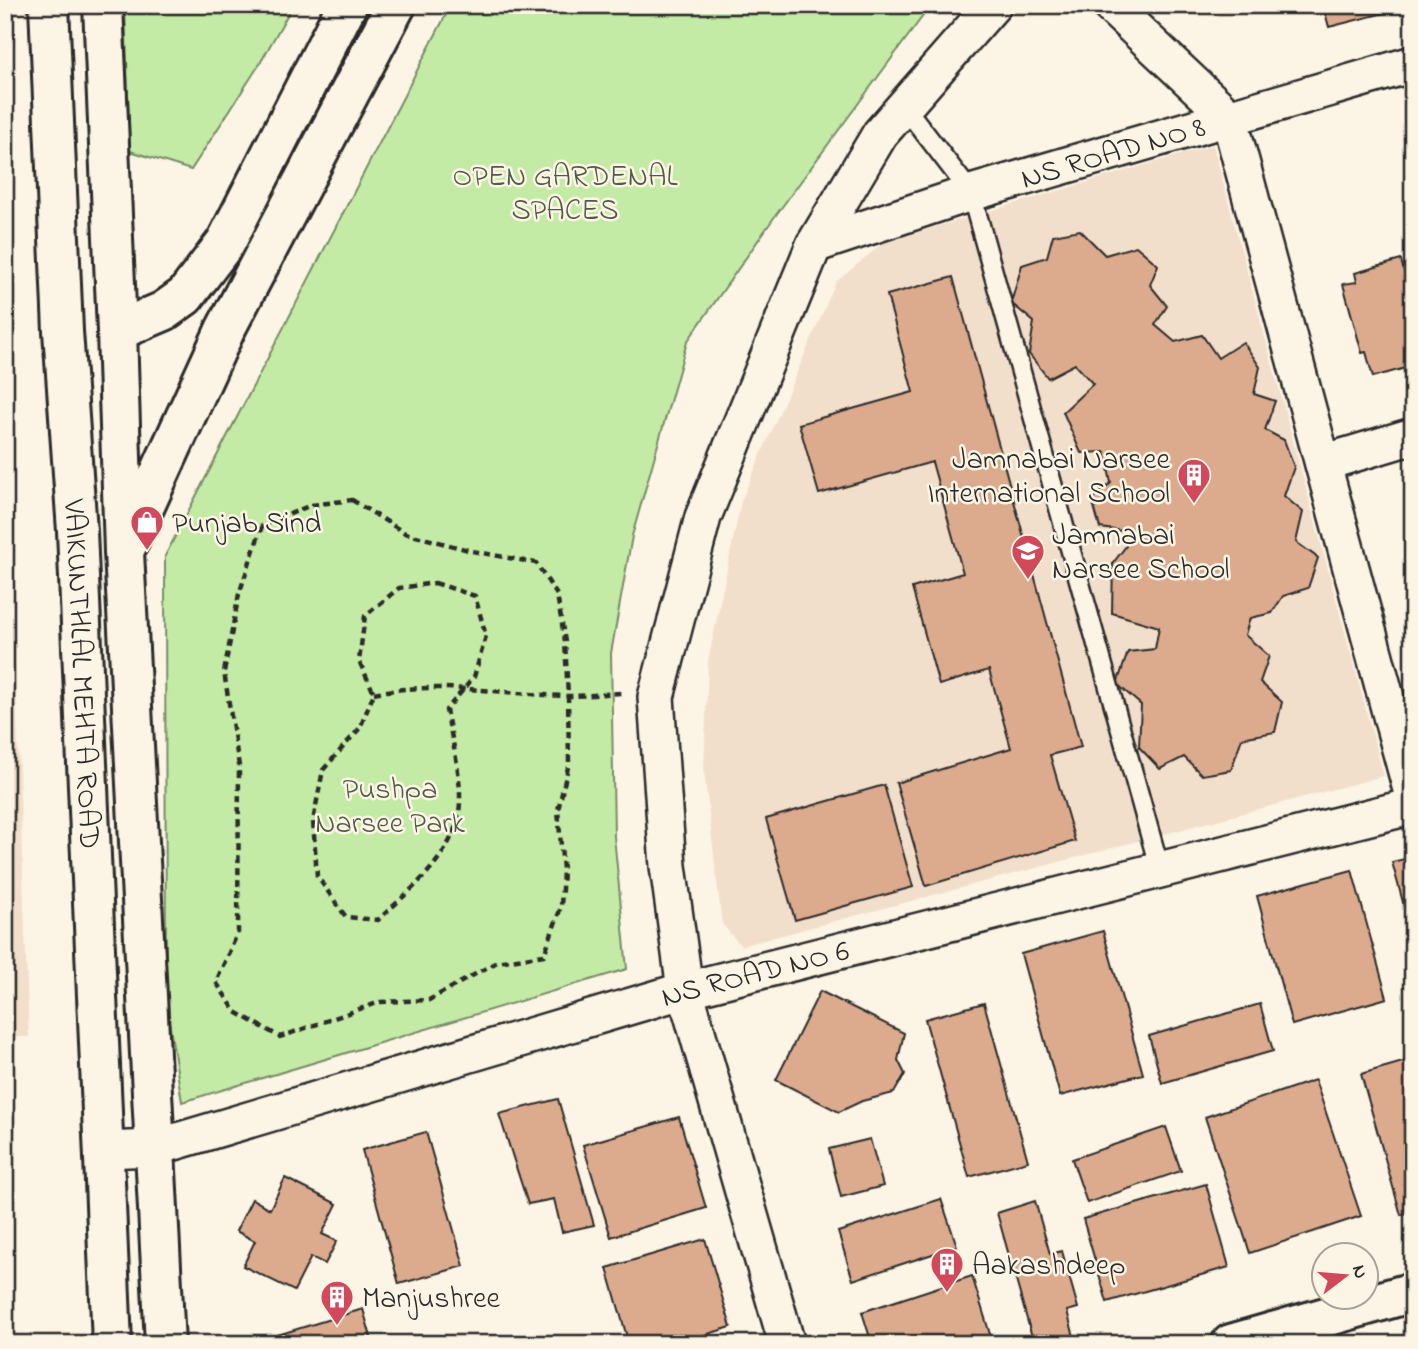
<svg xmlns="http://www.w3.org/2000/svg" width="1418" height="1349" viewBox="0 0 1418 1349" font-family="'Indie Flower',sans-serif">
<rect width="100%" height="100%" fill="#fcf5e5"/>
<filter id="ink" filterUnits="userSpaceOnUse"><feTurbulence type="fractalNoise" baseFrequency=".0143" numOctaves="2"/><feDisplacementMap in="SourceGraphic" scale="14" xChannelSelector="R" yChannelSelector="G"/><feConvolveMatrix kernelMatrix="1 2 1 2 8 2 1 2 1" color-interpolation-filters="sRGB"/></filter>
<g filter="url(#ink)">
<g fill="#f2dfcb">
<path d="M 1213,145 L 1384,776 L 741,946 L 722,924 L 704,771 L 708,661 L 741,501 L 836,282 L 884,242 Z"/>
<path d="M 5,391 L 29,1037 L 5,1037 Z"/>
</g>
<g fill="#c4eba5" stroke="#788b68" stroke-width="2">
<path d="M 125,5 L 293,5 L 259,65 L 191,170 L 130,151 Z"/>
<path d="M 451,5 L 931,5 L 773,219 L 687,342 L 632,536 L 611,653 L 614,836 L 627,969 L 182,1102 L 166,1002 L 165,556 Z"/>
</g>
<g fill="#dcab8e" stroke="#2b2b2b" stroke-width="2">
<path d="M 1323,5 L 1387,5 L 1388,12 L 1329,27 Z"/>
<path d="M 1413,96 L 1413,129 L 1404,99 Z"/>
<path d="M 1080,230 L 1105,255 L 1136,246 L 1158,265 L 1150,285 L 1167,306 L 1155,325 L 1175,342 L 1202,335 L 1218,358 L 1243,342 L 1260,367 L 1254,394 L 1275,401 L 1265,430 L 1284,440 L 1294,467 L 1284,496 L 1303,512 L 1296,542 L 1318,558 L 1308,588 L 1283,596 L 1272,613 L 1250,618 L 1245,635 L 1269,656 L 1260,682 L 1282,702 L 1275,732 L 1242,738 L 1231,770 L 1202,775 L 1184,757 L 1160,769 L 1139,747 L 1141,705 L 1117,684 L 1128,652 L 1155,649 L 1159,627 L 1112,613 L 1113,563 L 1126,546 L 1122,531 L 1100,528 L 1092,499 L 1111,483 L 1105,452 L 1081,453 L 1063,412 L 1093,384 L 1075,364 L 1048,378 L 1029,354 L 1034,322 L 1011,303 L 1022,265 L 1047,257 L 1053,235 Z"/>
<path d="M 1401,260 L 1409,291 L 1413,290 L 1413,366 L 1373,377 L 1366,352 L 1362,353 L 1343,284 L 1357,282 L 1355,273 Z"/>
<path d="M 953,277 L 1081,747 L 1050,755 L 1075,841 L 926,886 L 896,783 L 1011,748 L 989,670 L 939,685 L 912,588 L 963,573 L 932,462 L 819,494 L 799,424 L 913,392 L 887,295 Z"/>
<path d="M 1413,489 L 1413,520 L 1405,491 Z"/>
<path d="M 884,785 L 913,887 L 795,920 L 766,819 Z"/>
<path d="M 1413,857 L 1413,939 L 1392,862 Z"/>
<path d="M 1352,870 L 1387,998 L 1292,1025 L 1257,896 Z"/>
<path d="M 1103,931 L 1143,1074 L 1060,1096 L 1021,954 Z"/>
<path d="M 820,991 L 904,1033 L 898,1060 L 905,1074 L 894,1093 L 862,1101 L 839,1112 L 776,1080 Z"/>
<path d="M 984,1003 L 1028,1161 L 969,1177 L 925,1019 Z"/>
<path d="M 1260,1004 L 1273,1051 L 1162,1083 L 1149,1036 Z"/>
<path d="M 1413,1059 L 1413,1211 L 1401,1215 L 1361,1074 Z"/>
<path d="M 1315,1080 L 1361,1216 L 1250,1253 L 1205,1117 Z"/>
<path d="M 558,1099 L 594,1225 L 562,1232 L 554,1199 L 528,1204 L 499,1114 Z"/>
<path d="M 679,1117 L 706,1208 L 611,1237 L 583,1145 Z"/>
<path d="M 1166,1127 L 1181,1171 L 1087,1203 L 1072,1159 Z"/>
<path d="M 426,1132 L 464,1266 L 399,1284 L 362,1150 Z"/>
<path d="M 870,1139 L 883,1186 L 841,1197 L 829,1149 Z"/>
<path d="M 285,1178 L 337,1204 L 322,1234 L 337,1241 L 325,1264 L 311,1257 L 294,1291 L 243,1266 L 255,1241 L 236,1231 L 252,1199 L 270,1209 Z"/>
<path d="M 1206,1184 L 1229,1267 L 1107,1302 L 1083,1219 Z"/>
<path d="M 941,1199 L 957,1246 L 853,1280 L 838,1232 Z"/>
<path d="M 1035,1201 L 1050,1254 L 1062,1251 L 1078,1308 L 1067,1311 L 1076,1344 L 1034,1344 L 997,1213 Z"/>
<path d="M 705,1239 L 731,1327 L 675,1344 L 629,1344 L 607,1268 Z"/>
<path d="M 972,1276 L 993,1344 L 872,1344 L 862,1312 Z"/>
<path d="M 363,1309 L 373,1344 L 248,1344 Z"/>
</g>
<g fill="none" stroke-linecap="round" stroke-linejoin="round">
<defs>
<path id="lane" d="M 904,106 L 971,193 L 1160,870"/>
<g id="street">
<path d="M 1110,5 L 1229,117 L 1413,797"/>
<path id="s1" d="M 814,245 L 971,193 L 1413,64"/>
<path d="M 1323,463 L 1413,436"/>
<path id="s2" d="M 103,1150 L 154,1148 L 685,990 L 1413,806"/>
<path d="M 787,1344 L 685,990 L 668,866 L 656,697 L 703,517 L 814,245 L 880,134 L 993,5"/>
</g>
<g id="secondary">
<path id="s3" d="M 49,5 L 63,331 L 77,531 L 112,1344"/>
<path d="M 103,5 L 117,331 L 124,552 L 165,1344"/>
<path d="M 117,331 L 164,311 L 185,296 L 226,242 L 347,5"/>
<path d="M 127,545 L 226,328 L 396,5"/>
<path d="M 1231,1344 L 1413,1292"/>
</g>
</defs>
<use href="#lane" stroke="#2b2b2b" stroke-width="23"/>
<use href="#street" stroke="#2b2b2b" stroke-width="40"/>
<use href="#secondary" stroke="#2b2b2b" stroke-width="44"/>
<g stroke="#2b2b2b" stroke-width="4.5" stroke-dasharray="7 5" stroke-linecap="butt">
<path d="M 352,500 L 405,533 L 472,551 L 536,563 L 557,595 L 565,642 L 568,696 L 569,763 L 558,810 L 563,870 L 561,907 L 544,955 L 497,962 L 429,1000 L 380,1002 L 280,1037 L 236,1012 L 216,982 L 238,932 L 239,766 L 224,672 L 239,594 L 262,526 L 311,505 Z"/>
<path d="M 435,583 L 475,596 L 486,636 L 474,677 L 446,710 C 452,740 465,787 458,818 C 448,861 409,891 378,920 L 346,917 L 317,876 L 313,821 L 323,770 L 360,728 L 374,693 L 359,661 L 365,616 L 399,588 Z"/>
<path d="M 374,693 C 441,681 501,694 567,696 C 585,696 603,694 621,693"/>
</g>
<use href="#lane" stroke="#fcf5e5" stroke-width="18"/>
<use href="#street" stroke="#fcf5e5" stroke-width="35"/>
<use href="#secondary" stroke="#fcf5e5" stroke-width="38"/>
</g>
</g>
<defs>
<symbol id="building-pin" viewBox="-11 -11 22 30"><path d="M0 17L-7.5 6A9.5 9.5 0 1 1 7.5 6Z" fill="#d1495b" stroke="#fcf5e5"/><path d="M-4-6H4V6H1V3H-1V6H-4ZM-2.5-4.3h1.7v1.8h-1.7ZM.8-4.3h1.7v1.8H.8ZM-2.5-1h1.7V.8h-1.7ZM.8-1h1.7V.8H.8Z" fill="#fff"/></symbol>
<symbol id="shop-pin" viewBox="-11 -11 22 30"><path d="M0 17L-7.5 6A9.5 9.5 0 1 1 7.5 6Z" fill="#d1495b" stroke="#fcf5e5"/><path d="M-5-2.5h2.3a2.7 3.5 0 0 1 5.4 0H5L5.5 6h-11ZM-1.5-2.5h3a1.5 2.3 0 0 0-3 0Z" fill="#fff"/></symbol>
<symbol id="school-pin" viewBox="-11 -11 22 30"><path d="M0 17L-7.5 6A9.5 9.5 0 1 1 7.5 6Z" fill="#d1495b" stroke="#fcf5e5"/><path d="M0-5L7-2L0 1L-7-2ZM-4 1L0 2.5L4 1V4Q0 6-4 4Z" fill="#fff"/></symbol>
</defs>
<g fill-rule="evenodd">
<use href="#building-pin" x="1175" y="456" width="38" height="52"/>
<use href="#shop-pin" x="128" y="503" width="38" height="52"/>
<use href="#school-pin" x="1009" y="532" width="38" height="52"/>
<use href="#building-pin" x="928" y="1245" width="38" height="52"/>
<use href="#building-pin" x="318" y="1278" width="38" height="52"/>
</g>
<g text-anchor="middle" stroke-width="5" stroke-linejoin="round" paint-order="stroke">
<g font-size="30" fill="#2b2b2b" stroke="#fcf5e5">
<text dy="10" stroke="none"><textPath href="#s1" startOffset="313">NS ROAD NO 8</textPath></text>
<text dy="10" stroke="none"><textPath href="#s3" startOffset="670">VAIKUNTHLAL MEHTA ROAD</textPath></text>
<text dy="10" stroke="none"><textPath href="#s2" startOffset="677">NS ROAD NO 6</textPath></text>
</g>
<g font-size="30" fill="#515b4a" stroke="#fcf5e5">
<text x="565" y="185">OPEN GARDENAL<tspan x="565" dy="34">SPACES</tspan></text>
<text x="390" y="798">Pushpa<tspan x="390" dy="34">Narsee Park</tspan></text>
</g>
<g font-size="30" fill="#2b2b2b" stroke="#fcf5e5" text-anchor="start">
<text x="1170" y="468" text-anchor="end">Jamnabai Narsee<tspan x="1170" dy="34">International School</tspan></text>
<text x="172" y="532">Punjab Sind</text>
<text x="1052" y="544">Jamnabai<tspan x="1052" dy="34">Narsee School</tspan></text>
<text x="972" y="1274">Aakashdeep</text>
<text x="362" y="1307">Manjushree</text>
</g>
</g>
<rect width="1418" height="1349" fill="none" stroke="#fcf5e5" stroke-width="28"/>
<rect x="14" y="14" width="1390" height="1321" fill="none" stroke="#2b2b2b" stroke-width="2.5" filter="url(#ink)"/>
<g transform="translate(1345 1276) rotate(74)"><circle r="33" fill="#fcf5e5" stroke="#a8a49b" stroke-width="2"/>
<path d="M0-5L12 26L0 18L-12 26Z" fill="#d1495b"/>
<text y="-10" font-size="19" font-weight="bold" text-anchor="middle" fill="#2b2b2b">N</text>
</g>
</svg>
